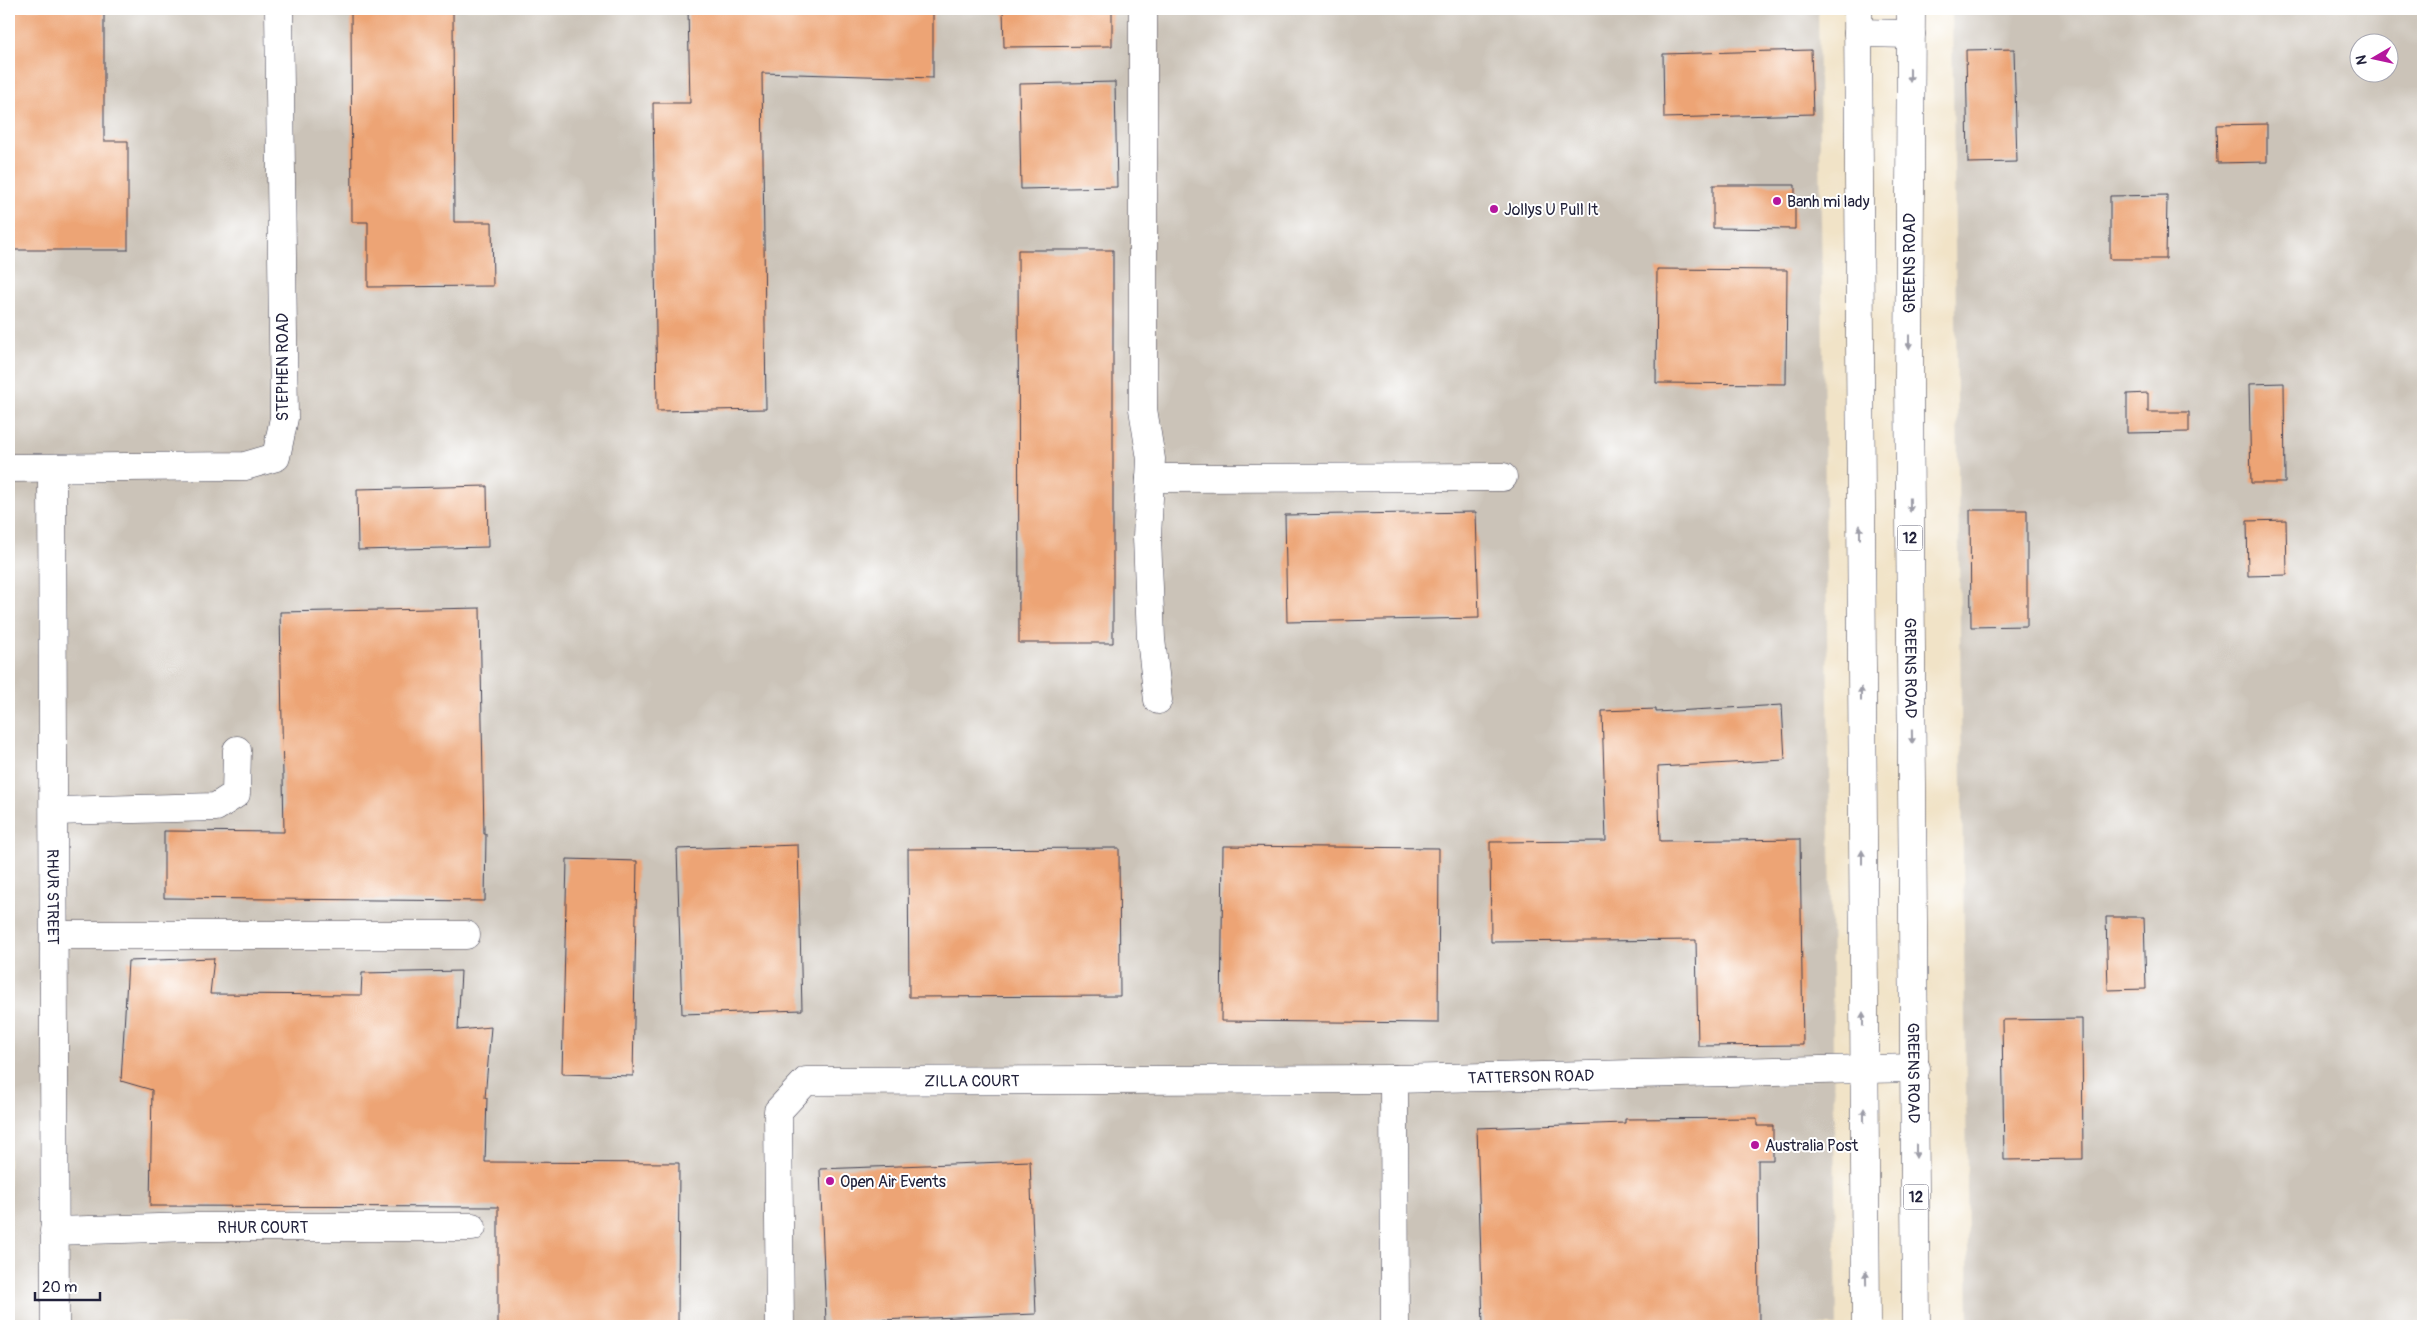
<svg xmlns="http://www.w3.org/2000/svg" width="2432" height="1335" viewBox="0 0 2432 1335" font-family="Pangolin,sans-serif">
<rect width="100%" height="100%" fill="#fff"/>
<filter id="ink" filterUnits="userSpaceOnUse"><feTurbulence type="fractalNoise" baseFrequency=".02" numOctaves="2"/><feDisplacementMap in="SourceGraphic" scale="10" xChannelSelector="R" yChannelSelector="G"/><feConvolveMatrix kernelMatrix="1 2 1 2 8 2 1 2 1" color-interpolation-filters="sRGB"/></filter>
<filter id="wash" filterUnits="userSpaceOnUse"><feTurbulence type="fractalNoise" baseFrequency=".0096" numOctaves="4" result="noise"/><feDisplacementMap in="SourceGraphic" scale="20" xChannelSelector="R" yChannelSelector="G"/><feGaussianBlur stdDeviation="1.12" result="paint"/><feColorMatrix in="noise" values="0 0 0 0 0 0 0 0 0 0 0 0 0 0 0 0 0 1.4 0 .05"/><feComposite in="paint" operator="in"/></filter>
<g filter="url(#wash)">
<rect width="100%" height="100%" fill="#f1e3c7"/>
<g fill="#cbc3b8" fill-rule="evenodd">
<path d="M 9,9 L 1818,9 L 1837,1326 L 9,1326 Z"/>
<path d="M 1952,9 L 2423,9 L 2423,1326 L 1969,1326 ZM 2360,42 L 2390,42 L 2390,72 L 2360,72 Z"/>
</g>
<g id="blocks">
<g fill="#eda475">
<path d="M 9,9 L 104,9 L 104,141 L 128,141 L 128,250 L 9,250 Z"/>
<path d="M 351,9 L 453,9 L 454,222 L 492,222 L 493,286 L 368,287 L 368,222 L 352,222 Z"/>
<path d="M 688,9 L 933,9 L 933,78 L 762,73 L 766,409 L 657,411 L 653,103 L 690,103 Z"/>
<path d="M 1003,9 L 1112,9 L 1112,46 L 1004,47 Z"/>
<path d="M 2014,49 L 2017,162 L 1968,163 L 1966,50 Z"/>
<path d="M 1811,50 L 1813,114 L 1664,118 L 1663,54 Z"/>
<path d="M 1115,82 L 1117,187 L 1021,189 L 1019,84 Z"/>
<path d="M 2267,124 L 2267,162 L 2217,163 L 2216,125 Z"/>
<path d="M 1713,185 L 1795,185 L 1795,229 L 1713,228 Z"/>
<path d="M 2167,195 L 2166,259 L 2110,259 L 2110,196 Z"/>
<path d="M 1018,250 L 1113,250 L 1113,643 L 1019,643 Z"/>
<path d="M 1657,269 L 1787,270 L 1786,384 L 1656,383 Z"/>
<path d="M 2284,383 L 2285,483 L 2251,483 L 2249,384 Z"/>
<path d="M 2148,393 L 2148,412 L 2189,412 L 2189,432 L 2127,433 L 2127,394 Z"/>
<path d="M 487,486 L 488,547 L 358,550 L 357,489 Z"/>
<path d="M 1970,510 L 2027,510 L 2027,626 L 1971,627 Z"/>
<path d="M 1476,512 L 1479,618 L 1287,622 L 1285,515 Z"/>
<path d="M 2286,520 L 2287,575 L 2248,576 L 2247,521 Z"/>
<path d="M 480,608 L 484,834 L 486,834 L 485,901 L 164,898 L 164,831 L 284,832 L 280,612 Z"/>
<path d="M 1782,705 L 1785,760 L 1658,767 L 1660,841 L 1800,839 L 1803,1045 L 1698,1046 L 1696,940 L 1491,942 L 1490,842 L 1606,841 L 1602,711 L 1656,709 L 1656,712 Z"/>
<path d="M 798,845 L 802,1010 L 682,1014 L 677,849 Z"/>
<path d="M 1223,846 L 1439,848 L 1438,1023 L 1221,1021 Z"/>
<path d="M 1119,848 L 1120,996 L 909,997 L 908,849 Z"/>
<path d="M 567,859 L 637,861 L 633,1076 L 562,1074 Z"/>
<path d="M 2106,917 L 2144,917 L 2146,989 L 2108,990 Z"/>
<path d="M 214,958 L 210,994 L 361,995 L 362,973 L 461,971 L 458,1030 L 491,1027 L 485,1098 L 487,1098 L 485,1162 L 679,1163 L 678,1326 L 498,1326 L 498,1207 L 150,1206 L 152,1090 L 121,1081 L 128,961 Z"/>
<path d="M 2082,1019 L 2083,1159 L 2004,1160 L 2002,1020 Z"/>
<path d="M 1757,1118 L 1757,1126 L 1773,1126 L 1773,1160 L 1758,1160 L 1759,1326 L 1483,1326 L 1477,1128 L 1625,1123 L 1625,1119 Z"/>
<path d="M 1030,1161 L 1036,1314 L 826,1322 L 820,1169 Z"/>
</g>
</g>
</g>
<g filter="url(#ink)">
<use href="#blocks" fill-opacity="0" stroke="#413f50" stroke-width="1"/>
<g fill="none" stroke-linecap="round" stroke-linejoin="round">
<defs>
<g id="minor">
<path d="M 1143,9 L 1143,409 L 1151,459 L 1147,537 L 1151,639 L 1158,700"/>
<path d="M 9,468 L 245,466 L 276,457 L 284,418 L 279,9"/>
<path id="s1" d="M 52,468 L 55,1326"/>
<path d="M 1150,478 L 1503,477"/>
<path d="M 54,811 L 216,807 L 236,794 L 237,750"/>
<path d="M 54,935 L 466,935"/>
<path id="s2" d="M 54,1231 L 193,1227 L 472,1227"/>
<path id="s3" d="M 780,1326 L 778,1111 L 806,1081 L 1394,1079"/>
<path id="s4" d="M 1395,1326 L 1394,1079 L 1916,1068"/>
</g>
<g id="major">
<path d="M 1858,9 L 1866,1326"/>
<path id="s5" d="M 1911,9 L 1909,379 L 1916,1326"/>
<path d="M 1858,33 L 1911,34"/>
</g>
</defs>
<use href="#minor" stroke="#413f50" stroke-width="29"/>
<use href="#major" stroke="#413f50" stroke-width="29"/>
<use href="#minor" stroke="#fff" stroke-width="28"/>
<use href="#major" stroke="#fff" stroke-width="28"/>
</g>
<defs><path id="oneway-solid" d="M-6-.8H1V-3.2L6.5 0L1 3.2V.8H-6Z" transform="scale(1.25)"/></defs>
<g fill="#9c9ca7">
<use href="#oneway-solid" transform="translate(1910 75) rotate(90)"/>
<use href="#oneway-solid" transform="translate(1909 342) rotate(90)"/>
<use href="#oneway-solid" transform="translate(1910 505) rotate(89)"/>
<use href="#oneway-solid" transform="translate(1860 532) rotate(-90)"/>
<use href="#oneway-solid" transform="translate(1861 694) rotate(-90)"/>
<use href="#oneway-solid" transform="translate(1912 737) rotate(89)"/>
<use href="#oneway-solid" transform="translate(1862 857) rotate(-90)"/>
<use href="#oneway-solid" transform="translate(1863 1019) rotate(-90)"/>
<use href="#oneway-solid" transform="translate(1864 1115) rotate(-90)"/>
<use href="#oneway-solid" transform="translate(1916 1151) rotate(90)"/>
<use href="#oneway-solid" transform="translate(1866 1278) rotate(-91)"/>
</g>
</g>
<g fill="#b5179e" stroke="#fff" stroke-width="2">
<circle cx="1777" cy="201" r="5"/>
<circle cx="1494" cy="209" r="5"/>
<circle cx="1755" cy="1145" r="5"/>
<circle cx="830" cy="1181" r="5"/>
</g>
<g text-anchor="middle" stroke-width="4" stroke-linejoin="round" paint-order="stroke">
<g fill="#fff" stroke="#646476" stroke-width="1">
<rect x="1897.5" y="525.5" width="25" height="25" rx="4"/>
<rect x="1903.5" y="1184.5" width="25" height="25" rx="4"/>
</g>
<g font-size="15" font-weight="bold" fill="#22223b">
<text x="1910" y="543">12</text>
<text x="1916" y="1202">12</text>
</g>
<g font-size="16" fill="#22223b" stroke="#fff" text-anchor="start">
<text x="1787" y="207">Banh mi lady</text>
<text x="1504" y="215">Jollys U Pull It</text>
<text x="1765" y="1151">Australia Post</text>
<text x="840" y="1187">Open Air Events</text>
</g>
<g font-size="16" fill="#22223b" stroke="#fff">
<text transform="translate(1909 263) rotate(-90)" y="6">GREENS ROAD</text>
<text transform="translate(282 367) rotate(-90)" y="6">STEPHEN ROAD</text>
<text dy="6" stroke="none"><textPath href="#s5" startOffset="659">GREENS ROAD</textPath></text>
<text dy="6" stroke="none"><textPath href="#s1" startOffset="429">RHUR STREET</textPath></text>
<text dy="6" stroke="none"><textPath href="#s5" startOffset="1064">GREENS ROAD</textPath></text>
<text dy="6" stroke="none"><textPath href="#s4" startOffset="384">TATTERSON ROAD</textPath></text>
<text dy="6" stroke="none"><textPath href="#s3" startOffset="422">ZILLA COURT</textPath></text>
<text dy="6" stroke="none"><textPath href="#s2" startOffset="209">RHUR COURT</textPath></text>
</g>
</g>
<rect width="2432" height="1335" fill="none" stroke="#fff" stroke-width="30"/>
<g transform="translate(2374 58) rotate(261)"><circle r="24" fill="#ffffff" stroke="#a7a7b1"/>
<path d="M0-4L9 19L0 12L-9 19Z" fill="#b5179e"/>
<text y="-8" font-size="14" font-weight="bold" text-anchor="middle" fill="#22223b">N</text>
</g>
<path d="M35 1292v8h65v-8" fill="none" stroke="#22223b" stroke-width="2.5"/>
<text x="42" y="1292" font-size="15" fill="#22223b" stroke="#ffffff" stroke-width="4" paint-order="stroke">20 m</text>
</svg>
